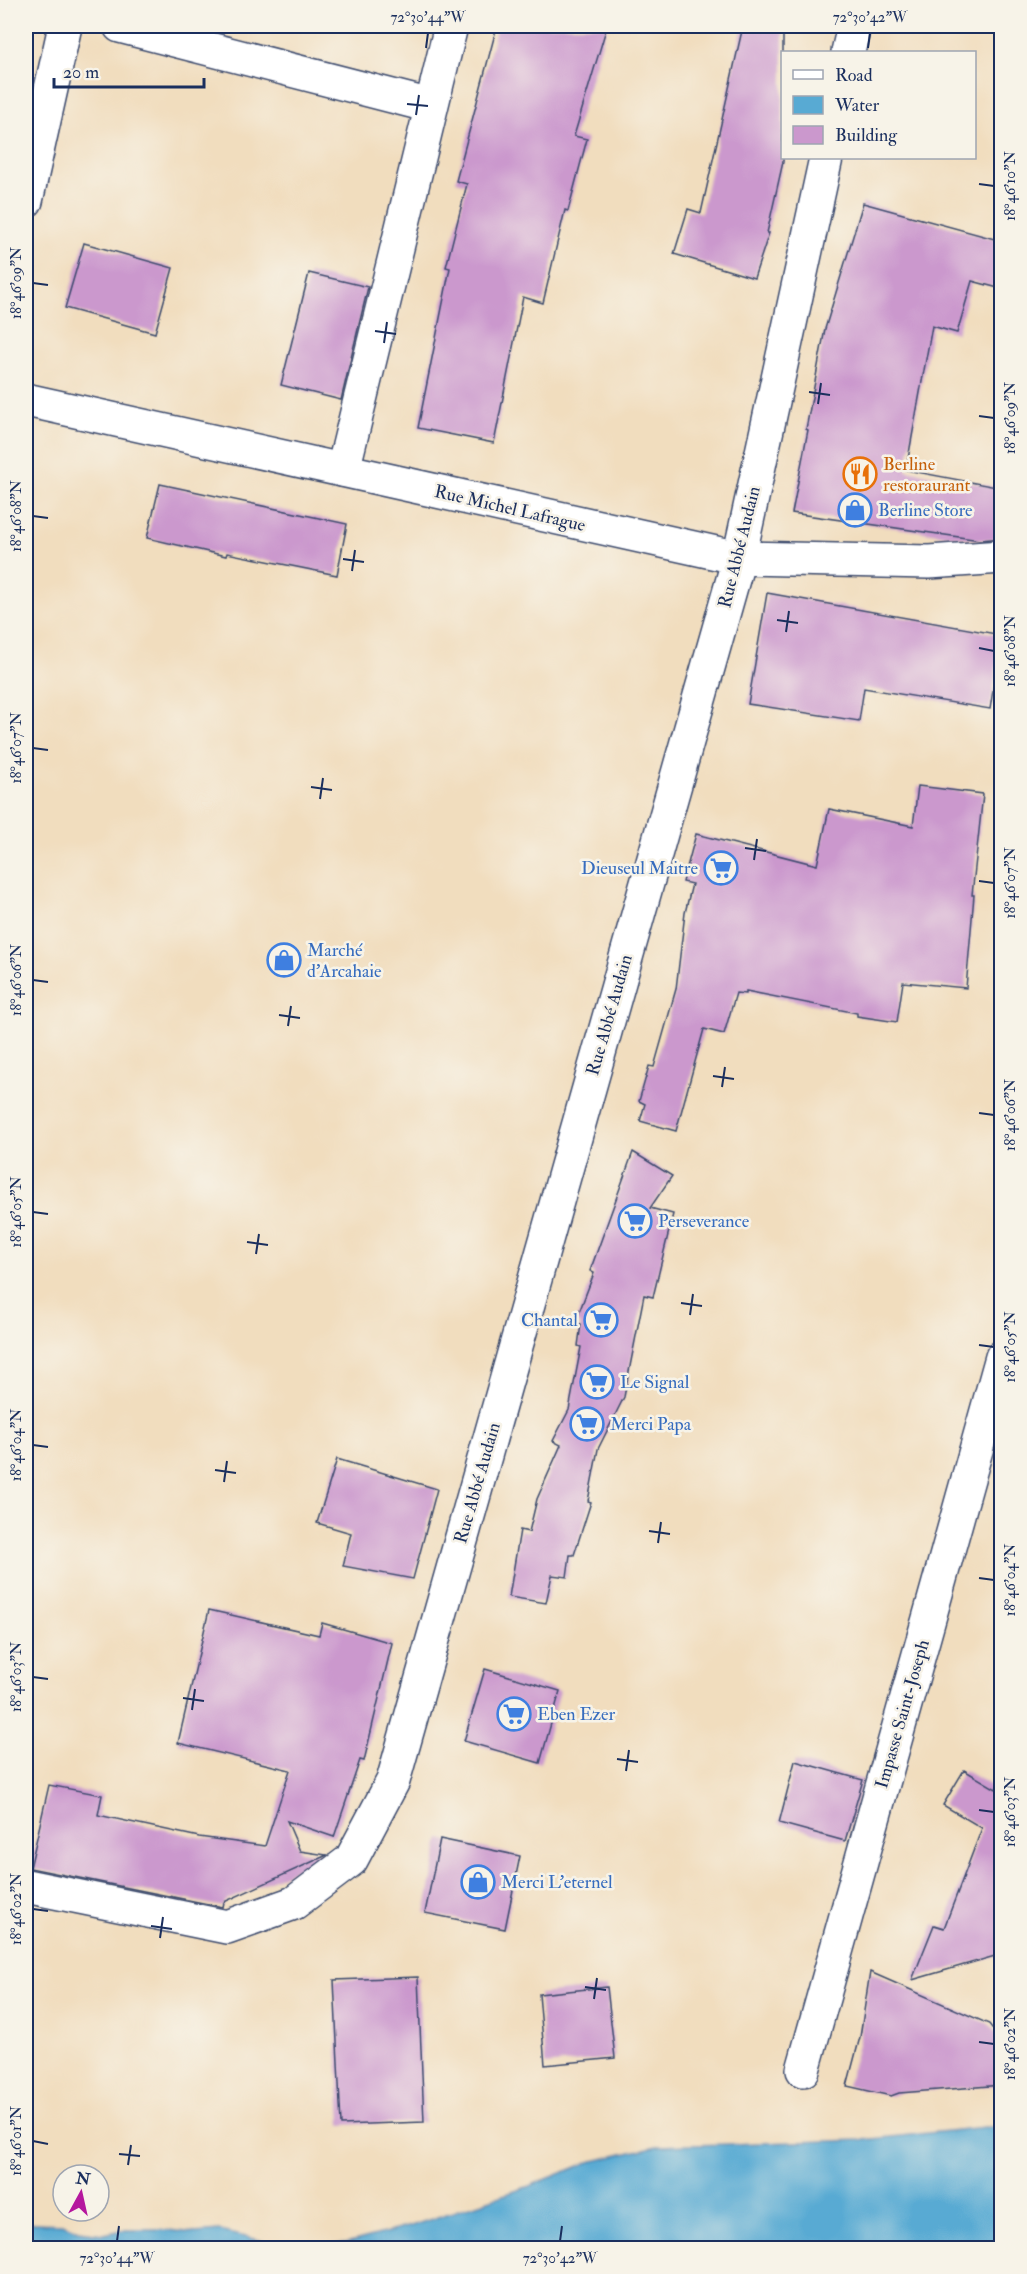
<svg xmlns="http://www.w3.org/2000/svg" width="1027" height="2274" viewBox="0 0 1027 2274" font-family="'IM FELL Double Pica',serif">
<rect width="100%" height="100%" fill="#f7f3e8"/>
<filter id="ink" filterUnits="userSpaceOnUse"><feTurbulence type="fractalNoise" baseFrequency=".0167" numOctaves="2"/><feDisplacementMap in="SourceGraphic" scale="12" xChannelSelector="R" yChannelSelector="G"/><feConvolveMatrix kernelMatrix="1 2 1 2 8 2 1 2 1" color-interpolation-filters="sRGB"/></filter>
<filter id="wash" filterUnits="userSpaceOnUse"><feTurbulence type="fractalNoise" baseFrequency=".008" numOctaves="4" result="noise"/><feDisplacementMap in="SourceGraphic" scale="24" xChannelSelector="R" yChannelSelector="G"/><feGaussianBlur stdDeviation="1.35" result="paint"/><feColorMatrix in="noise" values="0 0 0 0 0 0 0 0 0 0 0 0 0 0 0 0 0 1.4 0 .05"/><feComposite in="paint" operator="in"/></filter>
<g filter="url(#wash)">
<rect width="100%" height="100%" fill="#f1ddbe"/>
<g fill="#58aad3" stroke="#3a6c98" stroke-width="1.5">
<path d="M 985,2127 L 1001,2128 L 1001,2248 L 298,2248 L 346,2243 L 411,2226 L 527,2187 L 589,2162 L 657,2146 L 863,2140 Z"/>
<path d="M 34,2223 L 63,2224 L 78,2231 L 103,2234 L 124,2230 L 168,2230 L 195,2233 L 220,2231 L 293,2248 L 26,2248 L 26,2224 Z"/>
</g>
<g id="blocks">
<g fill="#cb98cd">
<path d="M 497,26 L 607,26 L 574,136 L 587,139 L 568,211 L 565,210 L 543,303 L 523,297 L 494,443 L 418,428 L 450,268 L 446,267 L 467,184 L 456,181 Z"/>
<path d="M 743,26 L 783,26 L 783,162 L 767,233 L 769,233 L 754,278 L 674,254 L 688,209 L 701,213 Z"/>
<path d="M 863,203 L 1002,241 L 1002,289 L 972,281 L 957,333 L 932,326 L 906,470 L 1002,488 L 1002,538 L 980,540 L 792,513 L 808,430 L 806,429 L 825,329 Z"/>
<path d="M 84,243 L 173,268 L 155,333 L 65,308 Z"/>
<path d="M 309,273 L 368,287 L 341,400 L 281,385 Z"/>
<path d="M 160,484 L 347,524 L 337,575 L 227,553 L 226,556 L 147,538 Z"/>
<path d="M 767,593 L 1002,635 L 990,709 L 864,688 L 859,721 L 748,704 Z"/>
<path d="M 918,786 L 983,794 L 972,895 L 974,895 L 966,988 L 903,982 L 897,1022 L 857,1016 L 857,1013 L 746,991 L 746,994 L 736,993 L 724,1034 L 704,1029 L 676,1131 L 640,1121 L 645,1104 L 639,1101 L 649,1066 L 654,1067 L 676,989 L 685,913 L 692,884 L 683,882 L 696,834 L 817,865 L 829,809 L 913,826 Z"/>
<path d="M 633,1152 L 672,1176 L 650,1208 L 673,1214 L 653,1297 L 644,1295 L 624,1397 L 598,1449 L 588,1501 L 591,1502 L 574,1555 L 570,1555 L 567,1577 L 552,1575 L 546,1603 L 509,1597 L 520,1530 L 529,1532 L 537,1499 L 561,1445 L 553,1441 L 569,1410 L 581,1347 L 578,1346 L 581,1324 L 575,1323 L 594,1273 L 590,1271 Z"/>
<path d="M 337,1459 L 437,1489 L 413,1579 L 343,1566 L 351,1533 L 317,1523 Z"/>
<path d="M 209,1610 L 319,1635 L 322,1623 L 392,1643 L 364,1761 L 360,1760 L 334,1837 L 287,1821 L 300,1851 L 327,1855 L 224,1902 L 223,1907 L 30,1868 L 49,1785 L 102,1795 L 98,1815 L 199,1837 L 265,1846 L 290,1770 L 178,1743 Z"/>
<path d="M 485,1669 L 560,1691 L 540,1763 L 464,1741 Z"/>
<path d="M 795,1761 L 863,1780 L 845,1841 L 779,1823 Z"/>
<path d="M 964,1770 L 996,1789 L 998,1785 L 1002,1786 L 1002,1954 L 912,1980 L 934,1925 L 944,1928 L 982,1828 L 943,1805 Z"/>
<path d="M 440,1839 L 520,1856 L 505,1929 L 425,1913 Z"/>
<path d="M 870,1972 L 989,2024 L 1002,2041 L 1002,2085 L 899,2093 L 891,2096 L 847,2086 L 860,2037 Z"/>
<path d="M 418,1977 L 424,2122 L 341,2125 L 334,1980 Z"/>
<path d="M 607,1987 L 615,2058 L 545,2065 L 539,1994 Z"/>
</g>
</g>
</g>
<g filter="url(#ink)">
<use href="#blocks" fill-opacity="0" stroke="#3b496c" stroke-width="1.5"/>
<g fill="none" stroke-linecap="round" stroke-linejoin="round">
<defs>
<g id="minor">
<path d="M 120,26 L 431,106"/>
<path d="M 848,52 L 854,26"/>
<path d="M 26,201 L 65,26"/>
<path d="M 26,400 L 739,558 L 929,562 L 1002,557"/>
<path d="M 343,470 L 451,26"/>
<path d="M 26,1886 L 227,1927 L 294,1903 L 351,1860 L 393,1781 L 739,558 L 826,158"/>
<path d="M 803,2070 L 1002,1357"/>
</g>
</defs>
<use href="#minor" stroke="#3b496c" stroke-width="36"/>
<use href="#minor" stroke="#fff" stroke-width="33"/>
</g>
</g>
<path fill="none" stroke="#1b2f5e" stroke-width="2" d="M 426,48 L 428,33M 868,48 L 870,33M 407,104 L 428,106M 416,115 L 419,95M 979,184 L 994,186M 33,283 L 48,285M 375,331 L 396,334M 384,343 L 387,322M 809,392 L 830,395M 818,404 L 821,383M 979,416 L 994,418M 33,516 L 48,518M 343,559 L 364,562M 352,571 L 355,550M 777,620 L 798,623M 786,632 L 789,611M 979,648 L 994,651M 33,748 L 48,750M 311,787 L 332,790M 320,799 L 323,778M 745,848 L 766,851M 754,860 L 757,839M 979,881 L 994,883M 33,980 L 48,982M 279,1015 L 300,1018M 288,1026 L 291,1006M 713,1076 L 734,1079M 722,1087 L 725,1067M 979,1113 L 994,1115M 33,1212 L 48,1214M 247,1242 L 268,1245M 256,1254 L 259,1234M 681,1303 L 702,1306M 690,1315 L 693,1294M 979,1345 L 994,1347M 33,1445 L 48,1447M 215,1470 L 236,1473M 224,1482 L 227,1461M 649,1531 L 670,1534M 658,1543 L 661,1522M 979,1578 L 994,1580M 33,1677 L 48,1679M 183,1698 L 204,1701M 192,1710 L 195,1689M 617,1759 L 638,1762M 626,1771 L 629,1750M 979,1810 L 994,1812M 33,1909 L 48,1911M 151,1926 L 172,1929M 160,1938 L 163,1917M 585,1987 L 606,1990M 594,1999 L 597,1978M 979,2042 L 994,2044M 33,2141 L 48,2144M 119,2154 L 140,2156M 128,2165 L 131,2145M 117,2241 L 119,2226M 560,2241 L 562,2226"/>
<defs>
<symbol id="restaurant-ring" viewBox="-11 -11 22 22"><circle r="9.5" fill="#f7f3e8" stroke="#e8710a" stroke-width="1.5"/><path d="M-5-6h1v4h1v-4h1v4h1v-4h1v5L-1.5 .5V6h-2V.5L-5-1ZM5-6V6H3V1.5H1.5Q1.5-4 5-6Z" fill="#e8710a"/></symbol>
<symbol id="shop-ring" viewBox="-11 -11 22 22"><circle r="9.5" fill="#f7f3e8" stroke="#3f7fe0" stroke-width="1.5"/><path d="M-5-2.5h2.3a2.7 3.5 0 0 1 5.4 0H5L5.5 6h-11ZM-1.5-2.5h3a1.5 2.3 0 0 0-3 0Z" fill="#3f7fe0"/></symbol>
<symbol id="supermarket-ring" viewBox="-11 -11 22 22"><circle r="9.5" fill="#f7f3e8" stroke="#3f7fe0" stroke-width="1.5"/><path d="M-6-5.5h2.5l.6 2H6L4.5 2H-2.5L-4.4-4H-6ZM-1.5 3.2a1.3 1.3 0 1 0 .1 0ZM3 3.2a1.3 1.3 0 1 0 .1 0Z" fill="#3f7fe0"/></symbol>
</defs>
<g fill-rule="evenodd">
<use href="#restaurant-ring" x="841" y="455" width="38" height="38"/>
<use href="#shop-ring" x="836" y="491" width="38" height="38"/>
<use href="#supermarket-ring" x="702" y="849" width="38" height="38"/>
<use href="#shop-ring" x="265" y="941" width="38" height="38"/>
<use href="#supermarket-ring" x="616" y="1202" width="38" height="38"/>
<use href="#supermarket-ring" x="582" y="1301" width="38" height="38"/>
<use href="#supermarket-ring" x="578" y="1363" width="38" height="38"/>
<use href="#supermarket-ring" x="568" y="1405" width="38" height="38"/>
<use href="#supermarket-ring" x="495" y="1695" width="38" height="38"/>
<use href="#shop-ring" x="459" y="1863" width="38" height="38"/>
</g>
<g text-anchor="middle" stroke-width="5" stroke-linejoin="round" paint-order="stroke">
<g font-size="18" fill="#c56008" stroke="#f7f3e8" text-anchor="start">
<text x="883" y="470">Berline<tspan x="883" dy="21">restoraurant</tspan></text>
</g>
<g font-size="18" fill="#1b2f5e" stroke="#f7f3e8">
<text transform="translate(510 508) rotate(13)" y="6">Rue Michel Lafrague</text>
<text transform="translate(739 547) rotate(-76)" y="6">Rue Abbé Audain</text>
<text transform="translate(609 1015) rotate(-74)" y="6">Rue Abbé Audain</text>
<text transform="translate(477 1483) rotate(-74)" y="6">Rue Abbé Audain</text>
<text transform="translate(902 1714) rotate(-74)" y="6">Impasse Saint-Joseph</text>
</g>
<g font-size="18" fill="#366cbe" stroke="#f7f3e8" text-anchor="start">
<text x="878" y="516">Berline Store</text>
<text x="698" y="874" text-anchor="end">Dieuseul Maitre</text>
<text x="307" y="956">Marché<tspan x="307" dy="21">d'Arcahaie</tspan></text>
<text x="658" y="1227">Perseverance</text>
<text x="578" y="1326" text-anchor="end">Chantal</text>
<text x="620" y="1388">Le Signal</text>
<text x="610" y="1430">Merci Papa</text>
<text x="537" y="1720">Eben Ezer</text>
<text x="501" y="1888">Merci L'eternel</text>
</g>
</g>
<rect width="1027" height="2274" fill="none" stroke="#f7f3e8" stroke-width="66"/>
<rect x="781" y="51" width="195" height="108" fill="#f7f3e8" stroke="#9fa5b1" stroke-width="1.5"/>
<rect x="793" y="70" width="30" height="9" fill="#ffffff" stroke="#9fa5b1" stroke-width="1.5"/>
<text x="835" y="81" font-size="18" fill="#1b2f5e">Road</text>
<rect x="793" y="96" width="30" height="18" fill="#58aad3" stroke="#9fa5b1" stroke-width="1.5"/>
<text x="835" y="111" font-size="18" fill="#1b2f5e">Water</text>
<rect x="793" y="126" width="30" height="18" fill="#cb98cd" stroke="#9fa5b1" stroke-width="1.5"/>
<text x="835" y="141" font-size="18" fill="#1b2f5e">Building</text>
<g transform="translate(81 2193) rotate(8)"><circle r="28" fill="#f7f3e8" stroke="#9fa5b1" stroke-width="1.5"/>
<path d="M0-4.5L10 22L0 15L-10 22Z" fill="#b5179e"/>
<text y="-9" font-size="16" font-weight="bold" text-anchor="middle" fill="#1b2f5e">N</text>
</g>
<path d="M54 78v9h150v-9" fill="none" stroke="#1b2f5e" stroke-width="3"/>
<text x="63" y="78" font-size="18" fill="#1b2f5e" stroke="#f7f3e8" stroke-width="4.5" paint-order="stroke">20 m</text>
<rect x="33" y="33" width="961" height="2208" fill="none" stroke="#1b2f5e" stroke-width="2"/>
<g font-size="15" text-anchor="middle" fill="#1b2f5e">
<text x="428" y="22">72°30'44"W</text>
<text x="870" y="22">72°30'42"W</text>
<text transform="translate(1010 186) rotate(-90)" y="5">18°46'10"N</text>
<text transform="translate(16 283) rotate(-90)" y="5">18°46'09"N</text>
<text transform="translate(1010 418) rotate(-90)" y="5">18°46'09"N</text>
<text transform="translate(16 516) rotate(-90)" y="5">18°46'08"N</text>
<text transform="translate(1010 651) rotate(-90)" y="5">18°46'08"N</text>
<text transform="translate(16 748) rotate(-90)" y="5">18°46'07"N</text>
<text transform="translate(1010 883) rotate(-90)" y="5">18°46'07"N</text>
<text transform="translate(16 980) rotate(-90)" y="5">18°46'06"N</text>
<text transform="translate(1010 1115) rotate(-90)" y="5">18°46'06"N</text>
<text transform="translate(16 1212) rotate(-90)" y="5">18°46'05"N</text>
<text transform="translate(1010 1347) rotate(-90)" y="5">18°46'05"N</text>
<text transform="translate(16 1445) rotate(-90)" y="5">18°46'04"N</text>
<text transform="translate(1010 1580) rotate(-90)" y="5">18°46'04"N</text>
<text transform="translate(16 1677) rotate(-90)" y="5">18°46'03"N</text>
<text transform="translate(1010 1812) rotate(-90)" y="5">18°46'03"N</text>
<text transform="translate(16 1909) rotate(-90)" y="5">18°46'02"N</text>
<text transform="translate(1010 2044) rotate(-90)" y="5">18°46'02"N</text>
<text transform="translate(16 2141) rotate(-90)" y="5">18°46'01"N</text>
<text x="117" y="2263">72°30'44"W</text>
<text x="560" y="2263">72°30'42"W</text>
</g>
</svg>
